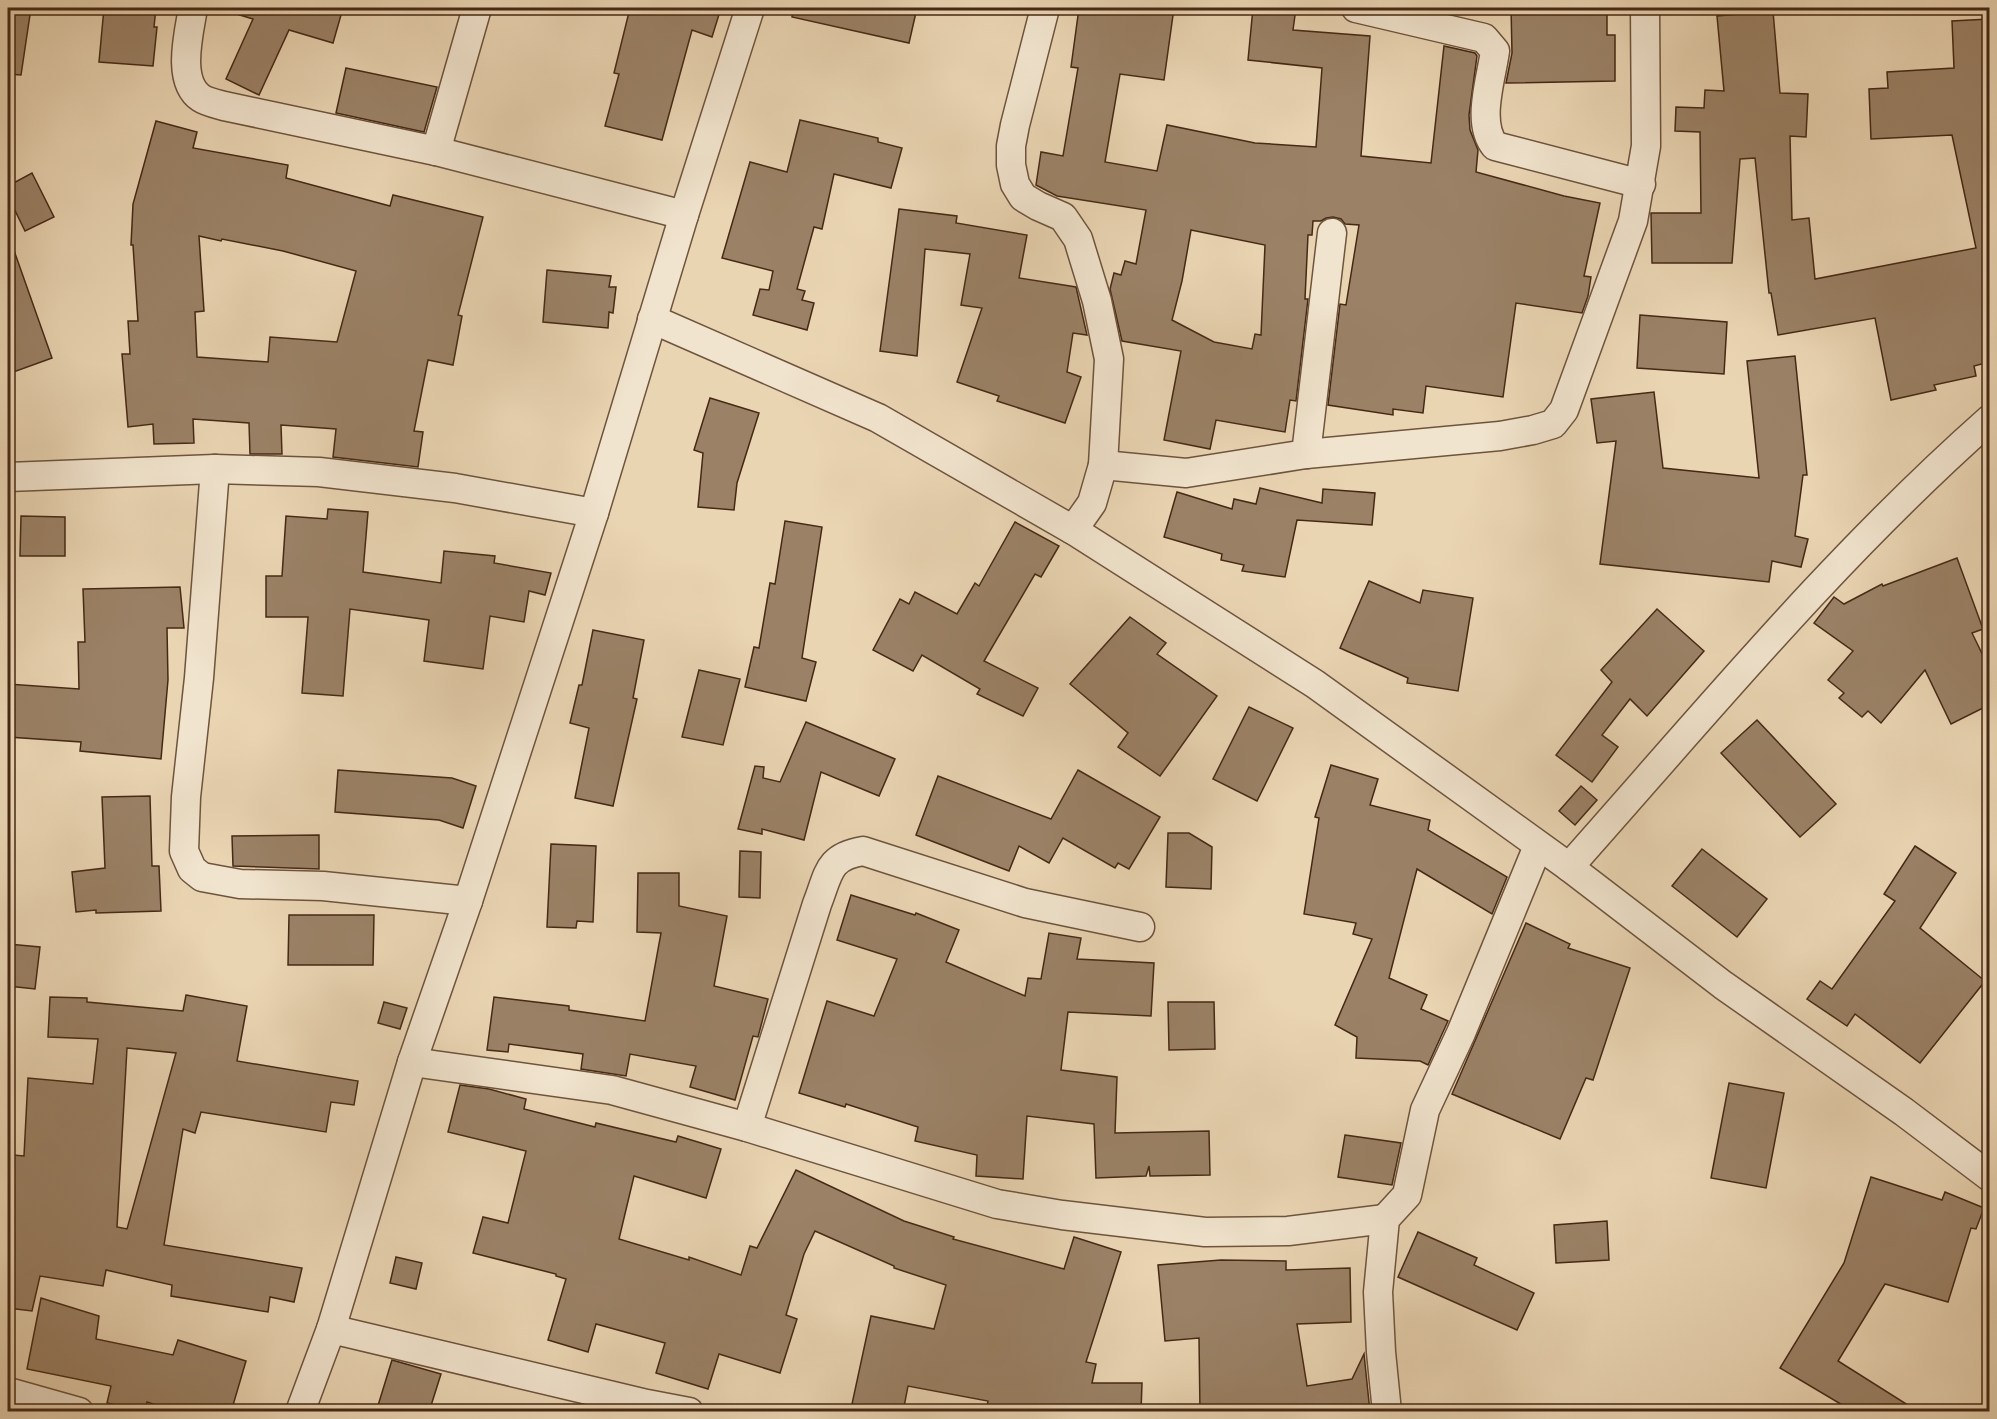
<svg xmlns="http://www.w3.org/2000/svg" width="1997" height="1419" viewBox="0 0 1997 1419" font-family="'IM FELL Double Pica',serif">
<rect width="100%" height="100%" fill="#ead5b3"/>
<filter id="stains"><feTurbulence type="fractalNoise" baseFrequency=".00333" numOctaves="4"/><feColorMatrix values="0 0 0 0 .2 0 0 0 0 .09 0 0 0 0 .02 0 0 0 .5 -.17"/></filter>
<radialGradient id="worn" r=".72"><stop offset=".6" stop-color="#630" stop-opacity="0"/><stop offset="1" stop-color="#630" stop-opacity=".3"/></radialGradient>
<g fill="#9b8267" stroke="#452915" stroke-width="1.5" fill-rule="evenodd">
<path d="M 8,8 L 31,8 L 21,75 L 8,74 Z"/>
<path d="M 104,8 L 156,8 L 154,27 L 157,27 L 153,66 L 99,62 Z"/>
<path d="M 234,8 L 343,8 L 333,43 L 289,30 L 259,95 L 226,79 L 253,19 L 233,13 Z"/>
<path d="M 630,8 L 721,8 L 712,37 L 692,30 L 662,140 L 605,126 L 619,74 L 614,73 Z"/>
<path d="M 793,8 L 917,8 L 909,43 L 792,17 Z"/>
<path d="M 1079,8 L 1174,8 L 1164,80 L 1120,74 L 1105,162 L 1157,171 L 1167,125 L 1255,143 L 1316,147 L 1322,68 L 1248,60 L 1253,8 L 1296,8 L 1293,30 L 1370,36 L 1361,156 L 1431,163 L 1444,46 L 1475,53 L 1477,56 L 1469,115 L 1470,130 L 1478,150 L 1476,172 L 1564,196 L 1600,203 L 1584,276 L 1591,277 L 1588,296 L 1582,313 L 1516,303 L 1503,397 L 1426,386 L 1423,413 L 1393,409 L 1393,415 L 1328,405 L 1340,304 L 1346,305 L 1359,225 L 1345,224 L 1341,219 L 1333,217 L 1326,218 L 1321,221 L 1313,221 L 1312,235 L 1308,235 L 1305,299 L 1308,299 L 1296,401 L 1290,400 L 1285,432 L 1216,420 L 1210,449 L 1164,440 L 1181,351 L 1122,341 L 1110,289 L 1114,273 L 1121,275 L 1125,261 L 1136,264 L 1146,210 L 1057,196 L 1036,185 L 1041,152 L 1063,156 L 1078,68 L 1071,67 ZM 1191,230 L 1265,245 L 1261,335 L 1255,334 L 1252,349 L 1214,342 L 1172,320 L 1182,281 Z"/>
<path d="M 1511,8 L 1607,8 L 1607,35 L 1615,35 L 1615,81 L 1506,83 L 1512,53 Z"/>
<path d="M 1773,11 L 1780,93 L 1808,94 L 1806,137 L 1790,136 L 1792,220 L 1809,218 L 1815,279 L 1976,248 L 1952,135 L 1871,139 L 1869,89 L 1888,88 L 1887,72 L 1954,68 L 1952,21 L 1989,19 L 1989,362 L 1974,366 L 1976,376 L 1934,385 L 1936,390 L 1891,400 L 1875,318 L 1778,335 L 1771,293 L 1769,293 L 1755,158 L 1740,159 L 1732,263 L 1652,263 L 1651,213 L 1701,213 L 1700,132 L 1675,131 L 1676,107 L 1704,108 L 1705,90 L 1724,91 L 1717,16 Z"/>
<path d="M 346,68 L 437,87 L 424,132 L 336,113 Z"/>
<path d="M 800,120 L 878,138 L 878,142 L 902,148 L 891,188 L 834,174 L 822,229 L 814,227 L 797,289 L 805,291 L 802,300 L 814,303 L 807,330 L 753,315 L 760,289 L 769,290 L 773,271 L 722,258 L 750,162 L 787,172 Z"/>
<path d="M 156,121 L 197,132 L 193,148 L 288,165 L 286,178 L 390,206 L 393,195 L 483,217 L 458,315 L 462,316 L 453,365 L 428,360 L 414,431 L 423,432 L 418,467 L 333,457 L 336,429 L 281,425 L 282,454 L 250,454 L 249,423 L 193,419 L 194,443 L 154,444 L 153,424 L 128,427 L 122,354 L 130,354 L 128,321 L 138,321 L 133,245 L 131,245 L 133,204 ZM 199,236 L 221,241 L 222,239 L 283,251 L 356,271 L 337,342 L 270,337 L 268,362 L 197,357 L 195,312 L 204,311 Z"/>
<path d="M 32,173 L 54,217 L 25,231 L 8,196 L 8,186 Z"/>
<path d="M 899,209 L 957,216 L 956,223 L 1027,235 L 1019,278 L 1076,287 L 1087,335 L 1073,333 L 1067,372 L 1081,377 L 1065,423 L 997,401 L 999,396 L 957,382 L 982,308 L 961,305 L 970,254 L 925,249 L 917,356 L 880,351 Z"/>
<path d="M 8,242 L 11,242 L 52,358 L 8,374 Z"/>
<path d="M 547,270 L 611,276 L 609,287 L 616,287 L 613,313 L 609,312 L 608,328 L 543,322 Z"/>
<path d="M 1640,315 L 1727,322 L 1724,374 L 1637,368 Z"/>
<path d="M 1795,356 L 1807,475 L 1803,475 L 1795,536 L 1808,539 L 1801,567 L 1772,561 L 1769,582 L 1600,564 L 1616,441 L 1597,443 L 1591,399 L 1654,392 L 1663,468 L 1759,478 L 1747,361 Z"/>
<path d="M 710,398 L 759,413 L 737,483 L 734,510 L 698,507 L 703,453 L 694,450 Z"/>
<path d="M 1260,488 L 1322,503 L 1323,489 L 1375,493 L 1372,525 L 1297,520 L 1285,577 L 1242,571 L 1244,565 L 1221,560 L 1222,554 L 1164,537 L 1177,492 L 1232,509 L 1234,499 L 1256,504 Z"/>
<path d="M 328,509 L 368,512 L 363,572 L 441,583 L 444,551 L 495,556 L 494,563 L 551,573 L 545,595 L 529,591 L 524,622 L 490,616 L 483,669 L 424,661 L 429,620 L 350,609 L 343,696 L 302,693 L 308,617 L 266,617 L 266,576 L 282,576 L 286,516 L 327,519 Z"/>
<path d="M 21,516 L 65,517 L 65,556 L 20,556 Z"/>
<path d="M 785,521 L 822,527 L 802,658 L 816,662 L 806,701 L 745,687 L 754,647 L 759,648 L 770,583 L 775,584 Z"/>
<path d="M 1015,522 L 1059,546 L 1041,577 L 1035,574 L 984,661 L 1038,688 L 1023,716 L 977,694 L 980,689 L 922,655 L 913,671 L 873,650 L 900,599 L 909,604 L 915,592 L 957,614 L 975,583 L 979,586 Z"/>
<path d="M 1957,558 L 1983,629 L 1972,633 L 1989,668 L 1989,705 L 1951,724 L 1925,670 L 1881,723 L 1868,711 L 1862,717 L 1839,698 L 1844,693 L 1828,680 L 1853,651 L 1814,623 L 1834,597 L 1844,604 L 1882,584 L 1883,586 Z"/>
<path d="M 1369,581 L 1420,603 L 1423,590 L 1473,598 L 1458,691 L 1407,683 L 1408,678 L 1340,648 Z"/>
<path d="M 180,587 L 184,628 L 167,628 L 168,680 L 161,759 L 80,751 L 81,742 L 8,737 L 8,684 L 79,689 L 78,642 L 85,642 L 83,589 Z"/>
<path d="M 1657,609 L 1704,651 L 1647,716 L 1630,699 L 1602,735 L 1618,747 L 1592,782 L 1556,755 L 1612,682 L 1601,670 Z"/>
<path d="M 1130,617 L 1166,643 L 1157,654 L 1217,696 L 1160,776 L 1118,747 L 1128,733 L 1070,684 Z"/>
<path d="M 593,630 L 644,640 L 633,698 L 637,699 L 613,806 L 575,798 L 589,728 L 570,723 L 579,685 L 582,685 Z"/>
<path d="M 699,670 L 740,679 L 723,745 L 682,737 Z"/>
<path d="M 1249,707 L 1293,728 L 1257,801 L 1213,779 Z"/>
<path d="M 1757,720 L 1836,804 L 1800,837 L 1721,753 Z"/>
<path d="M 806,722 L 895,759 L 879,796 L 821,772 L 804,840 L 762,829 L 762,834 L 738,829 L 755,766 L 764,767 L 763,778 L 780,782 Z"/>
<path d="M 1331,765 L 1378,779 L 1370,805 L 1430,820 L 1428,830 L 1507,877 L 1492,914 L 1417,869 L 1389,978 L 1427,995 L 1421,1009 L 1448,1021 L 1428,1065 L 1420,1061 L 1356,1058 L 1357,1037 L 1335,1025 L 1372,939 L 1353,934 L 1356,923 L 1304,914 L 1319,818 L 1315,817 Z"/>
<path d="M 338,770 L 452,778 L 476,786 L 463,828 L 439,820 L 335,812 Z"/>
<path d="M 1078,770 L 1160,817 L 1129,869 L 1118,863 L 1115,868 L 1063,838 L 1049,863 L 1019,846 L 1009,871 L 916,835 L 938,776 L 1051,819 Z"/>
<path d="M 1581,786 L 1597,800 L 1575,825 L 1559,811 Z"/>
<path d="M 150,796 L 152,866 L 159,866 L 161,911 L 96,913 L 96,910 L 76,912 L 72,872 L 105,868 L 102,797 Z"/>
<path d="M 1168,833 L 1189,833 L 1212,847 L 1211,889 L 1166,887 Z"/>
<path d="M 319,835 L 319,869 L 233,866 L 232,836 Z"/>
<path d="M 551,844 L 596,846 L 593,922 L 577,921 L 576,928 L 547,927 Z"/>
<path d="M 1915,846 L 1956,873 L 1920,928 L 1985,981 L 1920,1063 L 1855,1014 L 1847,1026 L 1807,999 L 1820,981 L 1832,989 L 1895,901 L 1884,894 Z"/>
<path d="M 1702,849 L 1767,899 L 1737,937 L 1672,886 Z"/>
<path d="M 740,851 L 761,852 L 760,898 L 739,897 Z"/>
<path d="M 638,873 L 679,873 L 679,906 L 727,916 L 714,986 L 768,999 L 758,1037 L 753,1036 L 735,1100 L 690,1087 L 696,1066 L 630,1054 L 626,1076 L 581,1069 L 583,1054 L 509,1044 L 508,1052 L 487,1050 L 494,997 L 569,1006 L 569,1010 L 645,1021 L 661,933 L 637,932 Z"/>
<path d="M 851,895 L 915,915 L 916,913 L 959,930 L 946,962 L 1025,996 L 1028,978 L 1041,979 L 1049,933 L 1081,938 L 1077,959 L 1154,963 L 1151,1016 L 1068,1012 L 1061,1070 L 1117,1077 L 1115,1133 L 1209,1131 L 1210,1175 L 1150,1176 L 1149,1166 L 1146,1176 L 1096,1178 L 1094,1124 L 1027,1116 L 1023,1179 L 976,1176 L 977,1155 L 915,1141 L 918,1127 L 846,1104 L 845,1107 L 799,1093 L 827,1001 L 874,1016 L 897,959 L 837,940 Z"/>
<path d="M 289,915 L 374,915 L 373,965 L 288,965 Z"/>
<path d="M 1526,923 L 1570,944 L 1568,948 L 1630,968 L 1593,1080 L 1586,1078 L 1560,1139 L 1452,1094 Z"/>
<path d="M 8,944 L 40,947 L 35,989 L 8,986 Z"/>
<path d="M 186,995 L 247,1006 L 237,1061 L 358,1081 L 354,1105 L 331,1102 L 326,1132 L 201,1112 L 195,1133 L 183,1129 L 164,1245 L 302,1268 L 294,1302 L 270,1297 L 268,1312 L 171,1296 L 172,1285 L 106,1270 L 103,1286 L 40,1276 L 32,1311 L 8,1308 L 8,1208 L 13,1155 L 24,1156 L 28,1078 L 93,1084 L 98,1039 L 48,1037 L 50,997 L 87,998 L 87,1002 L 183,1011 ZM 127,1048 L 176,1053 L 127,1229 L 117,1227 Z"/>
<path d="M 384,1002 L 407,1008 L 400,1029 L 378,1023 Z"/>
<path d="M 1168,1002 L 1214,1002 L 1215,1049 L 1169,1050 Z"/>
<path d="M 1729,1083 L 1784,1093 L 1766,1188 L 1711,1178 Z"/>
<path d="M 460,1085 L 489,1089 L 526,1099 L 524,1109 L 595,1127 L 596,1123 L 676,1142 L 678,1136 L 721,1149 L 706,1198 L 634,1176 L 619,1239 L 689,1260 L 689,1257 L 741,1275 L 750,1246 L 757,1248 L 796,1170 L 904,1221 L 954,1237 L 953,1239 L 1064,1269 L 1074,1237 L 1121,1252 L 1086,1362 L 1096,1364 L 1092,1383 L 1142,1383 L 1141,1412 L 986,1412 L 988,1401 L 908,1386 L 903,1412 L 887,1412 L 852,1404 L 871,1316 L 934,1329 L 946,1285 L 894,1268 L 894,1266 L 815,1231 L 804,1254 L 786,1315 L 797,1319 L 780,1373 L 719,1354 L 708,1389 L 656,1373 L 665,1343 L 596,1324 L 588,1352 L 548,1340 L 566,1279 L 556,1276 L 556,1274 L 473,1253 L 483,1217 L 508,1223 L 526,1151 L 448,1132 Z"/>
<path d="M 1345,1135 L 1401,1143 L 1392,1185 L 1338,1177 Z"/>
<path d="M 1871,1177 L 1942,1200 L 1945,1192 L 1984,1208 L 1976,1229 L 1971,1228 L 1948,1302 L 1885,1284 L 1838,1361 L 1919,1412 L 1854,1412 L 1780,1368 L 1844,1263 Z"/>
<path d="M 1607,1221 L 1609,1260 L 1556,1263 L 1554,1225 Z"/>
<path d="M 1418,1232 L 1477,1258 L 1474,1265 L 1534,1293 L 1517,1330 L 1398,1277 Z"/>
<path d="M 396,1257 L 422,1263 L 416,1289 L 390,1283 Z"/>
<path d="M 1221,1260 L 1286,1261 L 1286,1270 L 1350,1268 L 1351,1322 L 1297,1324 L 1307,1386 L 1352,1379 L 1364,1354 L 1370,1412 L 1200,1412 L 1199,1338 L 1165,1341 L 1158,1265 Z"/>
<path d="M 41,1298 L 99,1316 L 96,1339 L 173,1355 L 178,1340 L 246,1361 L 231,1412 L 177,1412 L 147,1402 L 145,1411 L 107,1403 L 111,1386 L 27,1369 Z"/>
<path d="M 392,1360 L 441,1374 L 429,1412 L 376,1412 Z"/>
</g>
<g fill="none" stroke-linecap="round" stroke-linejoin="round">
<defs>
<g id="minor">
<path d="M 193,8 C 189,33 176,81 201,98 C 207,102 217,104 224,106 L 436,151 L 684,215"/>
<path d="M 1045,8 L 1015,125 L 1011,146 L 1011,165 L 1015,184 L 1023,197 L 1038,206 L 1063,217 L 1078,239 L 1097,301 L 1109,359 L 1103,465"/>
<path d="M 1356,8 L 1484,38 L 1495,51 C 1491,80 1476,123 1495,146 L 1641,184"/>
<path d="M 436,151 L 477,8"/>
<path d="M 652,319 L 878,418 L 1073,530 L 1315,684 L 1569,867 L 1723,985 L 1904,1112 L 1990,1177"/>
<path d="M 1306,454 L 1332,233"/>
<path d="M 215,469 L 199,678 L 186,797 L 184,851 L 192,869 L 202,877 L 240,884 L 323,886 L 468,901"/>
<path d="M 8,477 L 215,469 L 319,472 L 455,488 L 594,513"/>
<path d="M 1073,530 L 1092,503 L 1103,465 L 1186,473 L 1306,454 L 1500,436 L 1533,430 L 1553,424 L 1564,410 L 1633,221 L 1646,146 L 1645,8"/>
<path d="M 1569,867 C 1705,714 1836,555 1990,419"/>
<path d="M 412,1062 L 612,1090 L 747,1127 L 997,1204 L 1062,1215 L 1205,1232 L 1288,1231 L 1385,1219"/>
<path d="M 747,1127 L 817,904 C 829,874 827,857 863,851 L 1025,903 L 1140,927"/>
<path d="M 331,1329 L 647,1404 L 689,1412"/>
<path d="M 8,1392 L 79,1412"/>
<path d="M 300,1412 L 331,1329 L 412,1062 L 468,901 L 594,513 L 684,215 L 750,8"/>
<path d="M 1387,1412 L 1381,1352 L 1378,1292 L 1385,1219 L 1407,1195 L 1425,1110 L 1461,1033 L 1538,846"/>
</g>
</defs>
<use href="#minor" stroke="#6e543c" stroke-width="31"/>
<use href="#minor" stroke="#f1e4ce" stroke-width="28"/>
</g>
<rect width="1997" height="1419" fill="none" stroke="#ead5b3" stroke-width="30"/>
<rect x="9" y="9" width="1979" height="1401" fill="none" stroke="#452915" stroke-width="3"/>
<rect x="15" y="15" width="1967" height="1389" fill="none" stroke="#452915" stroke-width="1.5"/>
<rect width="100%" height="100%" filter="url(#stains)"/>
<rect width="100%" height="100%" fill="url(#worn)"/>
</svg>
